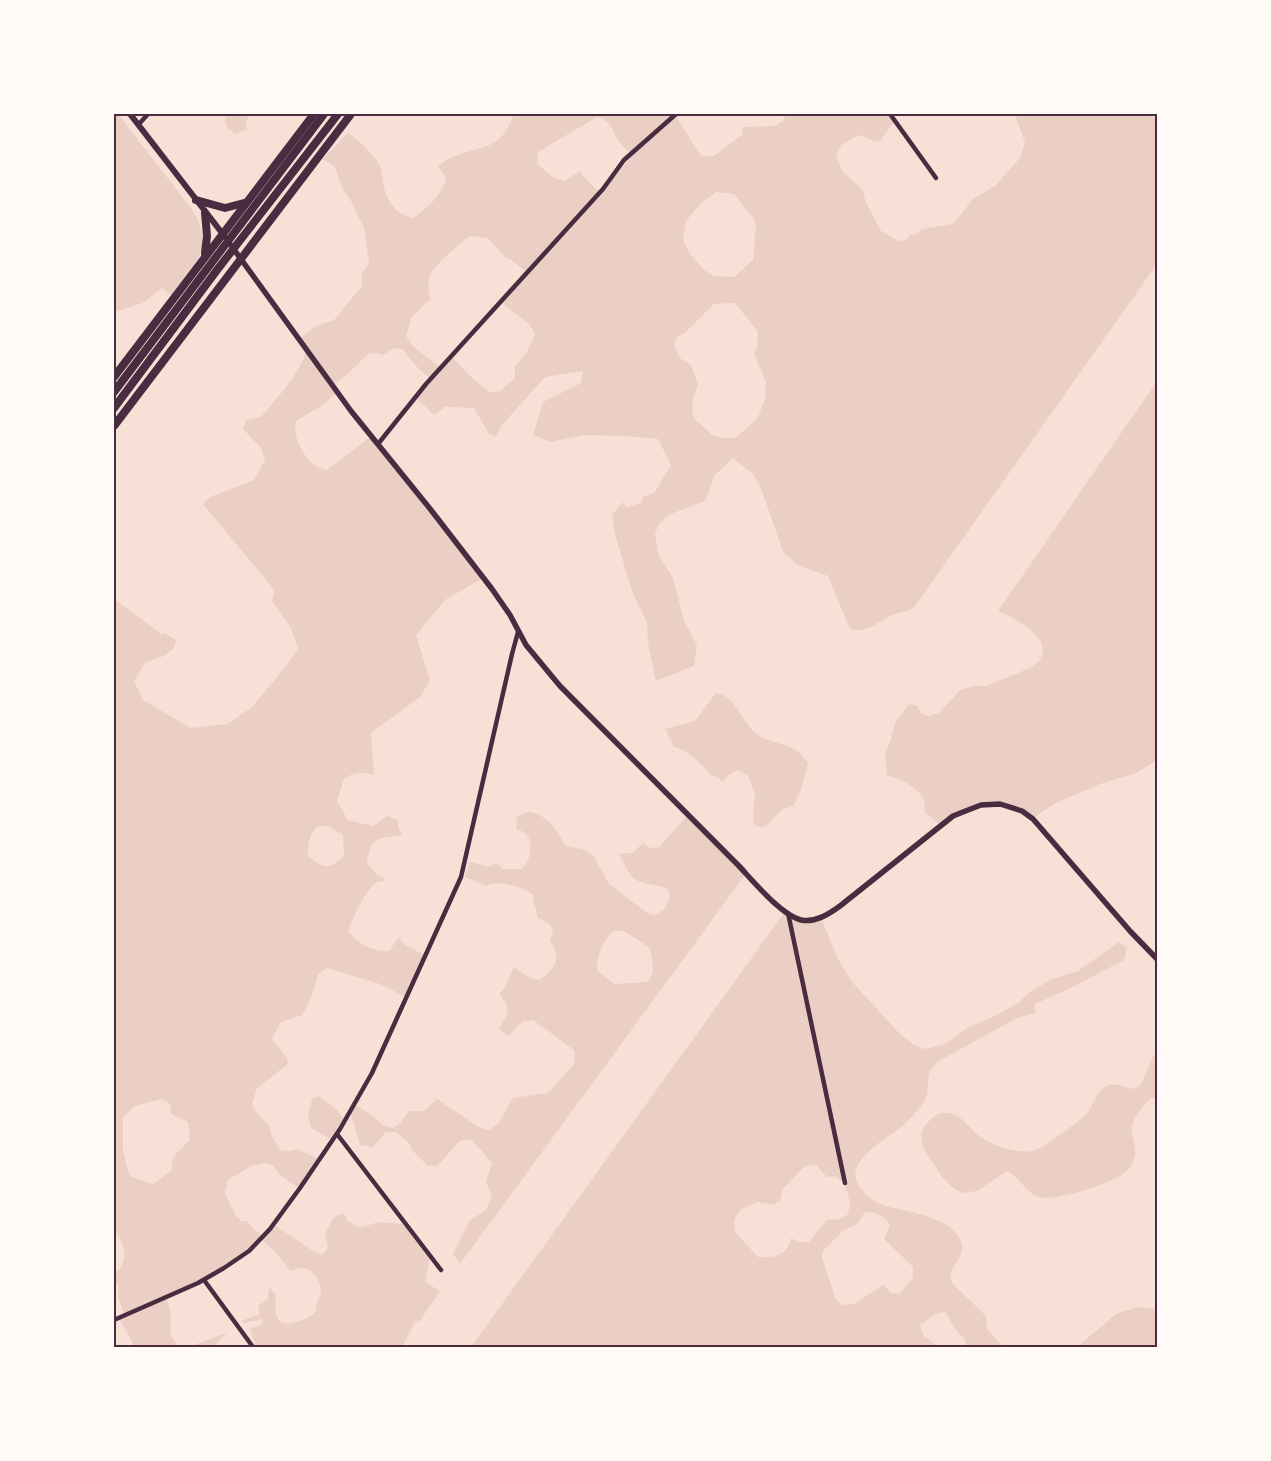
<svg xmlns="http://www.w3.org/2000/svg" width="1271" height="1461" viewBox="0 0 1271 1461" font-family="'Nunito Sans',sans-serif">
<rect width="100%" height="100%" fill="#f7e1d7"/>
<g fill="#ebcfc5" fill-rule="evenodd">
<path d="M 114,114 L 118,114 L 190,207 L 198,220 L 202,233 L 202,245 L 199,257 L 171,295 L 162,288 L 143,303 L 114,312 Z"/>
<path d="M 229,114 L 249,114 L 246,122 L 247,130 L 235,134 L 227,128 L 225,119 Z"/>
<path d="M 514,114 L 679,114 L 677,119 C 687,132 692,143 701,156 L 714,156 L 742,135 L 743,127 L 775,126 L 783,121 L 786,114 L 889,114 L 895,121 L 880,141 L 877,142 L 859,135 L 841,145 L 836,157 L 843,172 L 862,189 L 867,205 L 881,231 L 899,241 L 906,240 L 910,235 L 917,234 L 922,229 L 953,224 L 973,199 L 995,186 L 1020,158 L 1025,143 L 1015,114 L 1157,114 L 1157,264 L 913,609 C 906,611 897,613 890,616 C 877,623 865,634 850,629 L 828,576 L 799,566 L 783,552 L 761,488 L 753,474 L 733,458 L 715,475 L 705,501 L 668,515 L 659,524 L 655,534 L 658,554 L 673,578 L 684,621 L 697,645 L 694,666 L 656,681 L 648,643 L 647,623 L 632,591 L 616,538 L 612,515 L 623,502 L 626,507 L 641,503 L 644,496 L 654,493 L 671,465 L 658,439 L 625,436 L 584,435 L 550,442 L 533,435 L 543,402 L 581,383 L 583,371 L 545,377 L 502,425 L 495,437 L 489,434 L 474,408 L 445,407 L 434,415 L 417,399 L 430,378 L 418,368 L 402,349 L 394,348 L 383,355 L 376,353 L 368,354 L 350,372 L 334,384 L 337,393 L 321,406 L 296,421 C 292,440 307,466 327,470 L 370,437 L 481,579 L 445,600 L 416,635 L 430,680 L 420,697 L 371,733 L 374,775 C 362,772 354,772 344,779 L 337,801 L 348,820 L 373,826 L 387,816 L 398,820 L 398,827 L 402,835 C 378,839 371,835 367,863 L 376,874 L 384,878 L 384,881 C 381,882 378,881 376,883 C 367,887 351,922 348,931 C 357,944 374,952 389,951 L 398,938 L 407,946 L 427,956 L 405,997 L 380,984 L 327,968 L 318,974 L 313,993 L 302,1016 L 297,1016 L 280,1023 L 272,1039 L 287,1058 L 288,1064 L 257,1088 L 252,1104 L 257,1113 L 269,1125 L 272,1137 L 280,1150 L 288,1151 L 298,1149 L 318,1159 L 299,1188 L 280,1175 L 272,1165 L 266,1163 L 251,1166 L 228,1180 L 225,1193 L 236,1216 L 241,1221 L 246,1221 L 262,1236 L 273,1224 L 312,1250 L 322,1255 L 328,1248 L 325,1233 C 334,1222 328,1217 344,1213 L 347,1221 L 351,1222 L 355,1226 L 363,1227 L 378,1222 L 403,1224 L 430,1257 L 425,1282 L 440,1291 L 419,1322 L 416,1320 L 402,1347 L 256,1347 L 250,1329 L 263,1324 L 262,1319 L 244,1323 L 241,1321 L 260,1314 L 258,1306 L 268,1299 L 269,1287 L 276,1295 C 274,1311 274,1328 295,1322 C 304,1320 310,1318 316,1311 C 316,1301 320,1298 321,1292 C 321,1282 312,1267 302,1268 C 298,1268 293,1270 290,1271 L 277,1254 L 261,1239 L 228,1266 L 166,1298 C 168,1304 171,1311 171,1317 C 171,1331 168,1337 180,1347 L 188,1347 L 227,1333 L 216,1344 L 215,1347 L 133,1347 L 131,1340 L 119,1319 L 124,1314 L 118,1297 L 119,1286 L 114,1282 L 114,1273 C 131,1263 124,1243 114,1229 L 114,599 L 161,634 L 164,633 L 176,640 L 174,648 L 164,656 L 146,662 L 134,681 L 143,700 L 191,728 L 228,724 L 252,707 L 287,665 L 298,649 L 291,628 L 272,601 L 274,593 L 272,587 L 203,504 L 210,497 L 254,480 L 265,460 L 261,448 L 243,429 L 246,420 L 261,417 C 274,401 302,372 305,352 C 306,347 303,342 301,337 L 316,326 L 334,320 L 362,286 L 362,273 L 369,263 L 364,228 L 351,201 L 342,188 L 335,167 L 323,159 L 348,133 C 357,138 376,157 380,166 C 382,171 382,177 383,182 C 386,200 394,213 412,218 C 426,211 442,194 446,178 L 438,166 C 442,164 445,160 448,159 C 479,144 500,154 514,114 ZM 597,117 C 614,122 611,131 620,143 C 624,147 628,151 632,154 L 630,159 L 600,190 L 598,191 L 583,176 L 580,171 L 564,181 L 554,178 L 537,164 L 538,152 ZM 716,192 L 734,194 L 754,219 L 756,225 L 753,260 L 734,277 L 713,276 L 703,269 L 690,254 L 683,240 L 686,221 L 701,203 ZM 470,236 L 488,238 L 506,258 L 513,261 L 525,271 L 502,303 L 529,324 L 535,333 C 531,346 525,356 515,366 L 515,378 L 500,391 L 489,392 L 470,376 L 453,358 L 451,358 L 441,368 L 413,346 L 406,336 L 412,317 L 431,299 C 428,292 427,283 430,275 C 434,265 461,243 470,236 ZM 735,303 L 758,332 L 757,349 L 754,354 L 766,382 L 765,398 L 758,418 L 735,438 L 721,438 L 712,435 L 695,419 L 692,413 L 693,398 L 698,385 L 691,365 L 681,359 L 674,347 L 676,338 L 685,333 L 714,304 ZM 318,826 L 328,826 L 343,835 L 344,856 C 328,870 324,869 308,856 C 308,844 309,833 318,826 ZM 162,1099 L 170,1104 L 171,1114 L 188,1122 L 190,1140 L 173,1157 L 171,1171 L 153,1184 L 132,1177 L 128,1172 L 123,1150 L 123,1118 L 134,1106 Z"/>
<path d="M 1157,381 L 1157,760 L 1136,773 L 1100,784 L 1054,804 L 1032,819 L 1009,806 L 973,807 L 941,826 L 925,812 C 925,809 925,803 924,800 C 918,787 899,778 887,775 L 885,753 L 891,740 L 895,723 L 909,704 L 917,706 L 921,713 L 928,716 L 939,713 L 960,690 L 973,686 L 986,686 L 1030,668 L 1040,660 L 1043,652 L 1041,641 L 1030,629 L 1011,617 L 998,611 Z"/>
<path d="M 716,693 C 734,694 743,722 754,732 C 766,742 781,742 794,749 C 799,751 804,758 808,763 L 801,790 L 793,806 L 782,810 L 766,826 L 759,827 L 754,824 L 753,817 L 755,795 L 748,775 L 738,770 L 730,774 L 723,782 L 715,776 L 711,775 C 704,766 685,748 674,747 L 665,729 L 695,721 Z"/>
<path d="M 528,812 C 547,814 558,830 565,846 L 583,849 L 593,855 L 609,884 L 647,913 L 655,915 L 665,909 L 670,897 L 668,889 C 659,884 650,886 641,882 C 629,878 625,864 619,854 L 632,853 L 643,843 L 649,848 L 659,847 L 686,817 L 745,875 L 460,1264 L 453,1254 L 470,1220 L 486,1210 L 492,1196 L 486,1182 L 492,1163 L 472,1140 L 461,1140 L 437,1166 L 428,1166 L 413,1151 L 408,1142 L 396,1132 L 386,1132 L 373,1147 L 360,1145 L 350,1110 L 356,1105 L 374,1117 L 384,1126 L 393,1128 L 400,1123 L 409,1111 L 424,1111 L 437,1099 L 479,1127 L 489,1130 L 498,1124 L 513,1098 L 547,1093 L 551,1090 L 574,1064 L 575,1051 L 533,1020 L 523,1021 L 508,1036 L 499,1029 C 508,1011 513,1011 499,994 L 504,989 L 514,967 L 530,978 L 539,980 C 556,969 562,958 550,940 L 553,930 L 549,924 L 537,917 C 537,909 533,903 533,895 C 525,887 495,879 486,886 L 465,877 L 470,862 L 489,867 L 496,863 L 503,869 L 522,869 C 530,862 534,844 527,835 C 524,832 520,830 516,829 L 517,817 ZM 614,931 L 624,931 L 650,948 C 652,959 657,974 647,982 L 614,984 L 597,970 C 597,957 603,938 614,931 Z"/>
<path d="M 784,913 L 798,919 L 821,918 L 838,959 L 853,983 L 901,1035 L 914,1045 L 925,1049 L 943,1045 L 969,1027 L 993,1017 L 1018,1003 L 1031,991 L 1052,979 L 1078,971 L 1119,942 L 1127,948 L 1124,960 L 1071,988 L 1035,1004 L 1035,1013 L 1017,1018 L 937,1062 C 935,1065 930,1070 929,1074 C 926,1087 931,1094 921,1106 C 915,1113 909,1120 902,1126 C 886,1140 838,1163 862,1190 C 872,1202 883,1206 898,1209 C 918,1213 956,1221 962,1244 C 965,1256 952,1264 951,1275 C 950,1278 951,1280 952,1283 L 986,1316 L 987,1329 L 1004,1347 L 966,1347 L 965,1340 L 956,1330 L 945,1312 L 935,1314 L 920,1325 L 924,1336 L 933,1342 L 935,1347 L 471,1347 ZM 816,1165 L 827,1177 L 835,1176 L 845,1184 L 850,1203 L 848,1214 L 841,1219 L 827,1220 L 809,1242 L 800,1242 L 791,1238 C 788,1256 773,1258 758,1257 L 735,1232 L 734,1220 L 741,1209 L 758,1202 L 774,1205 L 780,1201 L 783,1189 L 805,1166 ZM 865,1212 C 877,1212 884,1215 890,1225 L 884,1239 L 913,1267 L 913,1278 L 900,1293 L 891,1293 L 883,1285 L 854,1304 L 842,1305 L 836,1299 L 822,1258 L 823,1251 L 843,1231 L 857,1224 Z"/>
<path d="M 1154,1054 L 1157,1058 L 1157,1100 L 1152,1098 C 1142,1105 1131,1120 1132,1133 C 1133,1142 1138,1150 1134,1159 C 1132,1164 1128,1171 1123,1174 C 1109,1184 1054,1202 1039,1197 C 1024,1192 1021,1178 1007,1171 L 977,1191 L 962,1193 C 957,1190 951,1187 947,1182 C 942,1178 939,1172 936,1167 C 925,1153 913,1136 929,1121 C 932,1118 935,1116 938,1114 C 961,1108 967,1128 982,1138 C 996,1147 1020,1155 1036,1150 C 1043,1148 1083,1119 1088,1112 C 1094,1104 1097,1089 1108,1085 C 1115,1083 1126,1087 1134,1089 L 1141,1084 Z"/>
<path d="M 319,1096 L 338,1111 L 343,1119 L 330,1139 L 311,1128 L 308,1114 L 312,1099 Z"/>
<path d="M 1138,1307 L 1157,1309 L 1157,1347 L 1077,1347 L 1116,1314 Z"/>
</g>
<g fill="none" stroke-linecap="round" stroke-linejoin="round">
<g stroke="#4a2c40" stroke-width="4.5">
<path d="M 890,114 L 936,178"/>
<path d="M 139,124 L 148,114"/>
<path d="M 378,444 L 426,384 L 603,189 L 624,160 L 676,114"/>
<path d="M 788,913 L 845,1183"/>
<path d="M 337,1134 L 441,1270"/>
<path d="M 204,1280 L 253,1347"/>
<path d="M 114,1320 L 198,1283 L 224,1268 L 249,1251 L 270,1229 L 300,1188 L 340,1129 L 372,1073 L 461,877 L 512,654 L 518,632"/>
</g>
<path stroke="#4a2c40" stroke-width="5.5" d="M 222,233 L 351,411 L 431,510 L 492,589 L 510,615 L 526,645 L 560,686 L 739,866 C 753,881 781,915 801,920 C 815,923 829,914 840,906 L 953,816 L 963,812 L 981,805 L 1000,804 L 1022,811 L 1033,819 L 1130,931 L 1157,959"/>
<path stroke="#4a2c40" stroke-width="6" d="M 130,114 L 222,233"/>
<g stroke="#4a2c40" stroke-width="8">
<path d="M 196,200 L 225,208 L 244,203"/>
<path d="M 205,253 L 207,236 L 205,213"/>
<path d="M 114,377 L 314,114"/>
<path d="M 114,392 L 324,114"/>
<path d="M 114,408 L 217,270 L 338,114"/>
<path d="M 114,426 L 351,114"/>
</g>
</g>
<rect width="1271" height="1461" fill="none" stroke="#fffaf5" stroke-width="230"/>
<rect x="115" y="115" width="1041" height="1231" fill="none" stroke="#4a2c40" stroke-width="2"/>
</svg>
